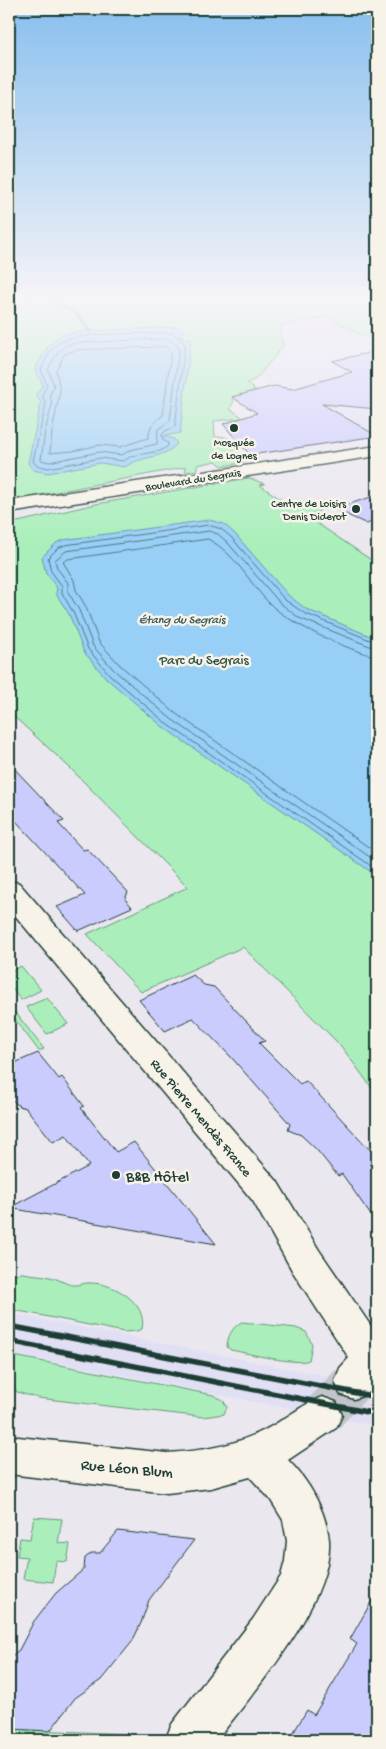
<svg xmlns="http://www.w3.org/2000/svg" width="386" height="1749" viewBox="0 0 386 1749" font-family="'Gochi Hand',sans-serif">
<rect width="100%" height="100%" fill="#eae7ef"/>
<filter id="ink" filterUnits="userSpaceOnUse"><feTurbulence type="fractalNoise" baseFrequency=".02" numOctaves="2"/><feDisplacementMap in="SourceGraphic" scale="10" xChannelSelector="R" yChannelSelector="G"/><feConvolveMatrix kernelMatrix="1 2 1 2 8 2 1 2 1" color-interpolation-filters="sRGB"/></filter>
<g filter="url(#ink)">
<g fill="#e1dff4">
<path d="M 327,317 L 377,342 L 377,435 L 362,438 L 258,377 L 273,361 L 283,347 L 280,326 Z"/>
<path d="M 9,1313 L 377,1386 L 377,1426 L 9,1353 Z"/>
</g>
<g fill="#aaefbb" stroke="#649678">
<path d="M 9,299 L 377,299 L 377,342 L 327,317 L 280,326 L 283,346 L 256,379 L 247,383 L 253,388 L 254,391 L 232,397 L 234,401 L 230,409 L 241,416 L 242,418 L 214,421 L 215,437 L 224,437 L 234,441 L 234,445 L 244,460 L 243,463 L 222,466 L 216,461 L 197,465 L 197,470 L 185,472 L 186,467 L 9,501 Z"/>
<path d="M 249,478 L 265,484 L 260,485 L 289,505 L 310,503 L 323,506 L 323,509 L 310,515 L 308,517 L 377,564 L 377,1095 L 341,1046 L 243,947 L 141,992 L 87,934 L 188,887 L 68,766 L 9,712 L 9,524 L 96,504 Z"/>
<path d="M 21,966 L 41,990 L 21,1000 L 9,985 L 9,972 Z"/>
<path d="M 47,998 L 68,1024 L 47,1034 L 26,1007 Z"/>
<path d="M 15,1012 L 44,1049 L 39,1051 L 11,1014 Z"/>
<path d="M 23,1273 C 33,1275 44,1275 54,1278 C 60,1280 66,1284 72,1285 C 79,1286 85,1282 91,1283 C 114,1283 148,1303 142,1329 L 137,1331 L 124,1332 L 9,1309 L 9,1274 Z"/>
<path d="M 242,1322 L 296,1328 L 306,1332 L 312,1344 L 309,1360 C 297,1366 247,1353 231,1350 L 227,1347 C 227,1337 233,1326 242,1322 Z"/>
<path d="M 9,1355 L 213,1395 L 223,1400 L 227,1407 L 224,1414 L 203,1417 L 38,1398 L 17,1392 L 13,1385 L 9,1385 Z"/>
<path d="M 34,1517 L 62,1519 L 58,1543 L 70,1544 L 67,1562 L 56,1561 L 53,1582 L 23,1579 L 27,1557 L 17,1556 L 20,1538 L 30,1539 Z"/>
<path d="M 9,1729 L 130,1734 L 126,1740 L 9,1740 Z"/>
</g>
<g fill="#98cff7" stroke="#6895a9">
<path d="M 176,327 L 184,330 L 180,335 L 191,339 L 180,433 L 164,436 L 174,439 L 177,444 C 162,460 142,455 125,467 L 100,463 L 48,473 L 33,470 L 28,463 L 41,403 L 36,395 L 43,385 L 35,370 C 46,349 49,337 74,332 Z"/>
<path d="M 209,520 L 224,524 L 235,534 L 288,595 L 306,609 L 377,639 L 377,876 L 163,727 L 106,678 L 84,652 L 69,614 L 56,594 L 57,588 L 46,573 L 42,557 L 56,543 L 63,540 Z"/>
</g>
<g fill="none" stroke-linecap="round" stroke-linejoin="round">
<g stroke="#4f7782" stroke-width="1">
<path d="M 173,333 L 185,344 L 175,427 L 165,431 L 162,435 L 163,440 L 168,443 L 168,446 L 160,451 L 132,456 L 123,461 L 100,458 L 48,468 L 36,465 L 33,461 L 46,404 L 42,395 L 47,385 L 41,370 C 45,361 49,350 57,344 C 73,331 150,334 173,333 Z"/>
<path d="M 169,339 L 179,348 L 170,421 L 158,429 L 157,444 L 130,450 L 122,455 L 99,452 L 49,462 L 41,460 L 45,431 L 52,405 L 50,395 L 54,386 L 48,369 L 58,352 L 65,346 L 75,343 Z"/>
<path d="M 166,347 L 171,352 L 163,415 L 151,426 L 148,438 L 120,447 L 99,445 L 73,451 L 50,453 L 52,432 L 60,391 L 56,370 L 65,354 L 76,350 Z"/>
<path d="M 377,643 L 304,613 L 285,600 L 231,537 L 221,529 L 209,525 L 65,545 L 58,548 L 48,558 L 51,571 L 62,586 L 62,593 L 73,612 L 88,649 L 110,675 L 166,723 L 377,870"/>
<path d="M 377,649 L 299,618 L 280,603 L 227,542 L 218,534 L 209,531 L 66,551 L 55,560 L 57,568 L 68,583 L 68,592 L 79,610 L 93,646 L 114,670 L 170,718 L 377,862"/>
<path d="M 377,657 C 346,649 290,625 268,602 C 248,581 235,553 208,539 L 68,559 L 63,562 L 74,580 L 76,590 L 86,607 L 99,642 L 120,665 L 175,713 L 377,853"/>
</g>
<path stroke="#6895a9" stroke-width="4" d="M 51,299 L 76,313 L 90,331"/>
</g>
<g fill="#cbccfe" stroke="#1f3d34">
<path d="M 377,351 L 377,409 L 322,404 L 377,436 L 250,455 L 223,424 L 257,413 L 232,397 L 274,386 L 293,389 L 352,372 L 332,361 Z"/>
<path d="M 377,495 L 377,519 L 367,524 L 334,509 Z"/>
<path d="M 9,763 L 64,821 L 58,823 L 83,850 L 87,849 L 128,892 L 125,899 L 132,907 L 78,931 L 57,907 L 85,895 L 15,820 L 9,819 Z"/>
<path d="M 193,975 L 204,985 L 214,987 L 265,1041 L 259,1043 L 300,1084 L 306,1081 L 371,1151 L 377,1148 L 377,1224 L 342,1174 L 338,1176 L 316,1149 L 301,1135 L 288,1130 L 290,1124 L 231,1057 L 193,1018 L 165,1031 L 139,1000 Z"/>
<path d="M 38,1053 L 59,1079 L 62,1077 L 84,1106 L 81,1108 L 116,1152 L 134,1142 L 216,1244 L 9,1208 L 89,1166 L 66,1135 L 53,1142 L 26,1108 L 19,1106 L 9,1097 L 9,1061 L 17,1062 Z"/>
<path d="M 118,1531 L 194,1540 L 149,1600 L 141,1623 L 132,1642 L 101,1680 L 75,1698 L 50,1731 L 9,1729 L 9,1658 L 19,1650 L 34,1621 L 56,1593 L 84,1569 L 85,1558 L 92,1553 L 100,1553 Z"/>
<path d="M 377,1592 L 377,1740 L 289,1740 L 307,1710 L 314,1715 L 357,1644 L 350,1639 Z"/>
</g>
<g fill="none" stroke-linecap="round" stroke-linejoin="round">
<path stroke="#c1c5ca" stroke-width="42" stroke-dasharray="42 21" stroke-linecap="butt" d="M 322,1415 L 354,1381"/>
<defs>
<g id="minor">
<path d="M 377,446 L 377,456 L 9,513 L 9,501 Z"/>
<path d="M 9,881 L 19,883 L 277,1181 L 319,1250 L 377,1335 L 377,1382 L 368,1394 L 354,1399 L 340,1394 L 335,1381 L 340,1368 L 349,1358 L 293,1272 L 253,1201 L 9,908 Z"/>
<path d="M 322,1397 L 336,1402 L 342,1415 L 336,1428 L 288,1460 C 309,1481 326,1510 329,1540 C 333,1603 253,1692 217,1740 L 165,1740 L 172,1724 L 253,1619 L 281,1576 L 285,1561 L 287,1541 L 283,1520 L 270,1499 L 250,1477 L 211,1488 L 167,1493 L 9,1474 L 9,1436 L 167,1453 C 204,1451 239,1445 272,1426 C 289,1416 304,1404 322,1397 Z"/>
</g>
</defs>
<use href="#minor" stroke="#1f3d34" stroke-width="3"/>
<use href="#minor" fill="#f7f3e8" fill-rule="evenodd"/>
<g stroke="#1f3d34" stroke-width="5.5">
<path d="M 9,1326 L 377,1397"/>
<path d="M 9,1341 L 377,1414"/>
</g>
</g>
</g>
<linearGradient id="sky" x2="0" y2="1"><stop stop-color="#88bfee"/><stop offset="0.55" stop-color="#f6f4f8"/><stop offset="1" stop-color="#f6f4f8" stop-opacity="0"/></linearGradient>
<rect width="386" height="544" fill="url(#sky)"/>
<g fill="#1f3d34" stroke="#f7f3e8" stroke-width="2">
<circle cx="234" cy="428" r="5"/>
<circle cx="356" cy="509" r="5"/>
<circle cx="116" cy="1175" r="5"/>
</g>
<g text-anchor="middle" stroke-width="5" stroke-linejoin="round" paint-order="stroke">
<g font-size="11" fill="#1f3d34" stroke="#f7f3e8">
<text x="234" y="446">Mosquée<tspan x="234" dy="13">de Lognes</tspan></text>
<text x="346" y="507" text-anchor="end">Centre de Loisirs<tspan x="346" dy="13">Denis Diderot</tspan></text>
</g>
<g font-size="11" fill="#1f3d34" stroke="#f7f3e8">
<text transform="translate(193 479) rotate(-9)" y="4">Boulevard du Segrais</text>
</g>
<g font-size="12" font-style="italic" fill="#375a5b" stroke="#f7f3e8">
<text x="182" y="623">Étang du Segrais</text>
</g>
<g font-size="14" fill="#345848" stroke="#f7f3e8">
<text x="204" y="664">Parc du Segrais</text>
</g>
<g font-size="14" fill="#1f3d34" stroke="#f7f3e8">
<text transform="translate(202 1117) rotate(50)" y="5">Rue Pierre Mendès France</text>
</g>
<g font-size="16" fill="#1f3d34" stroke="#f7f3e8" text-anchor="start">
<text x="126" y="1181">B&amp;B Hôtel</text>
</g>
<g font-size="16" fill="#1f3d34" stroke="#f7f3e8">
<text transform="translate(127 1467) rotate(5)" y="6">Rue Léon Blum</text>
</g>
</g>
<rect width="386" height="1749" fill="none" stroke="#f7f3e8" stroke-width="30"/>
<rect x="15" y="15" width="356" height="1719" fill="none" stroke="#1f3d34" stroke-width="2" filter="url(#ink)"/>
</svg>
